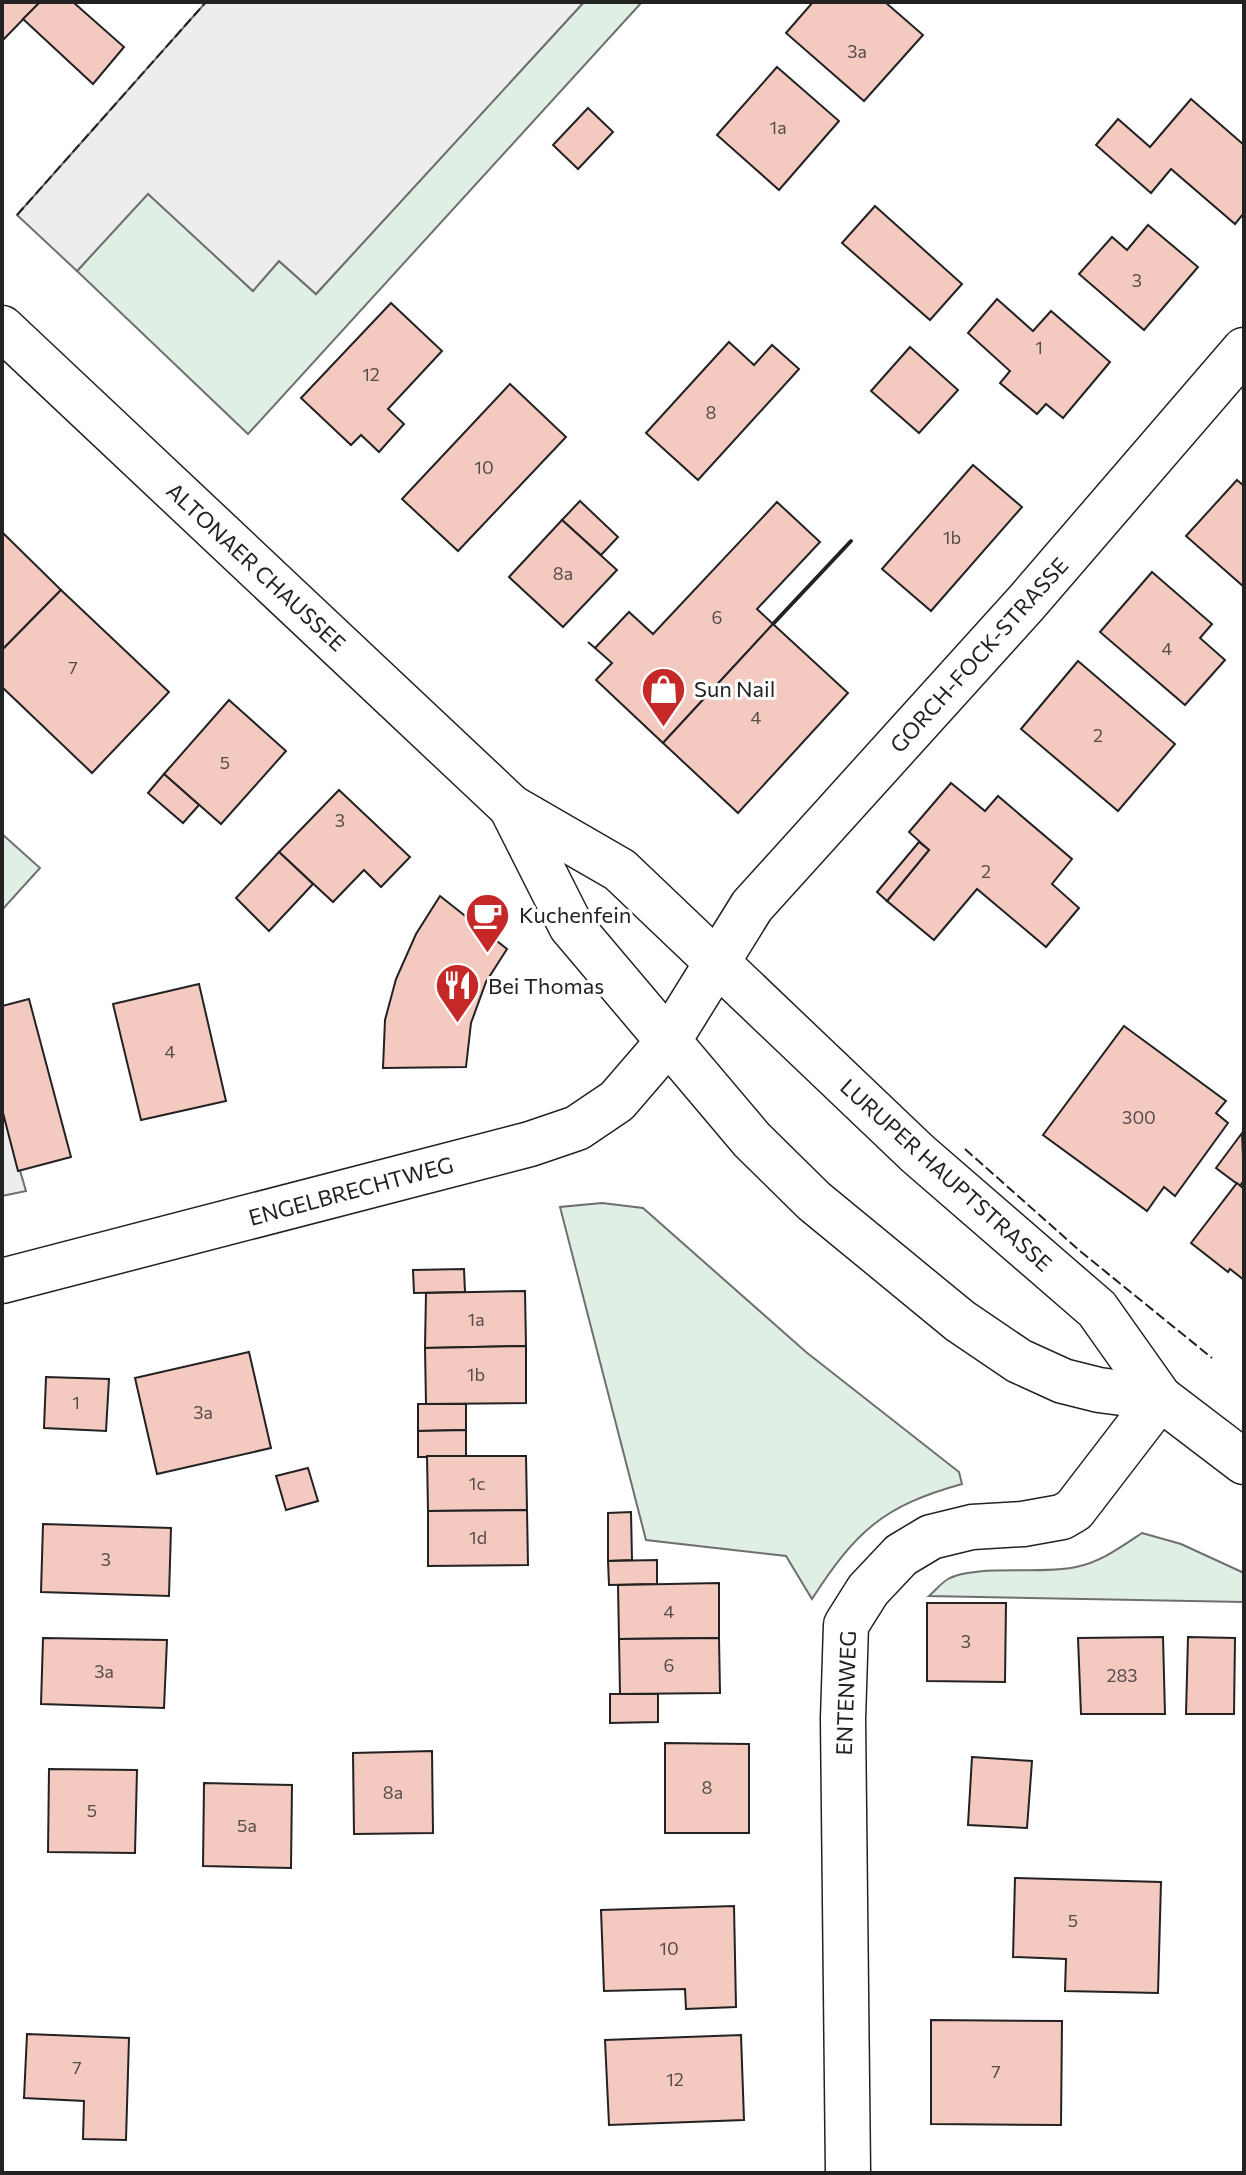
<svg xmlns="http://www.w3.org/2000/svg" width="1246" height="2175" viewBox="0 0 1246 2175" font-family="Commissioner,sans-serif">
<rect width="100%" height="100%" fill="#fff"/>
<g fill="#e0efe3" stroke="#6f6f6f" stroke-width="2">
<path d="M 584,2 L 642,2 L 248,434 L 77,271 L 148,193 L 253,291 L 279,261 L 316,294 Z"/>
<path d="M 2,834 L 40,868 L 2,910 Z"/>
<path d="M 602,1203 L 643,1208 L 806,1352 L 959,1472 L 962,1484 C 883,1506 856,1531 812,1599 L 786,1556 L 646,1540 L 560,1207 Z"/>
<path d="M 1142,1533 L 1181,1544 L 1244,1573 L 1244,1602 L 929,1596 C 935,1591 941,1583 948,1579 C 974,1564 1042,1575 1076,1567 C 1101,1562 1121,1547 1142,1533 Z"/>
</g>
<g fill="#ededed" stroke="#6f6f6f" stroke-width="2">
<path d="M 206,2 L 584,2 L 316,294 L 279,261 L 253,291 L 148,194 L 77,271 L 17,215 Z"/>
<path d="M 2,1109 L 26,1191 L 2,1196 Z"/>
</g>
<g fill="#f3c9c0" stroke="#222" stroke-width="2">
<path d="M 2,2 L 40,2 L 2,41 Z"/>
<path d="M 40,2 L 73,2 L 124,47 L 93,84 L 23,19 Z"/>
<path d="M 813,2 L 885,2 L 923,35 L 864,101 L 786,33 Z"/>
<path d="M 777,67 L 839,121 L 779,190 L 717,135 Z"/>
<path d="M 1191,99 L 1244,145 L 1244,213 L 1235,224 L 1171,169 L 1151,193 L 1096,145 L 1118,119 L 1150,147 Z"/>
<path d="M 588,108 L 613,132 L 578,169 L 553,145 Z"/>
<path d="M 875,206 L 962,284 L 930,320 L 842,243 Z"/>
<path d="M 1148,225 L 1198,267 L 1144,330 L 1079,274 L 1112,237 L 1127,250 Z"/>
<path d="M 997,299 L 1033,331 L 1051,311 L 1110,362 L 1063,418 L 1046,404 L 1037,414 L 1000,383 L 1010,371 L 968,333 Z"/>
<path d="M 391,303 L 442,351 L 388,409 L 404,424 L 379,452 L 361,435 L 351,445 L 301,398 Z"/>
<path d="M 729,342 L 754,365 L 772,345 L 799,369 L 698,480 L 646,433 Z"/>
<path d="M 910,347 L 958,390 L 919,433 L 871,391 Z"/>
<path d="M 510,384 L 566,437 L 458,551 L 402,499 Z"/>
<path d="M 973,465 L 1022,507 L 931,611 L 882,569 Z"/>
<path d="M 1237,480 L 1244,486 L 1244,587 L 1186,536 Z"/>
<path d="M 580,501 L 618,537 L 601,555 L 562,520 Z"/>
<path d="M 777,502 L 820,542 L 757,609 L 773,624 L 663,743 L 596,680 L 612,663 L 595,648 L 629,612 L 653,634 Z"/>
<path d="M 562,520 L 617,570 L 563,627 L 509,577 Z"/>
<path d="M 2,532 L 61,590 L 2,650 Z"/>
<path d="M 1152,572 L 1212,624 L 1200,638 L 1225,660 L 1185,705 L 1100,632 Z"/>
<path d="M 61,590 L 169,692 L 92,773 L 2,687 L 2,650 Z"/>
<path d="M 773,624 L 848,693 L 738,813 L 663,743 Z"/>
<path d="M 1078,661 L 1175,744 L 1118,811 L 1021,729 Z"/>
<path d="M 229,700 L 286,751 L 221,824 L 164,774 Z"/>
<path d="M 164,774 L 199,805 L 183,823 L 148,793 Z"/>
<path d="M 951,783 L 985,811 L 998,796 L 1072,859 L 1052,884 L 1079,908 L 1046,947 L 977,889 L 934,940 L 887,901 L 929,850 L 909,832 Z"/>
<path d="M 339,790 L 410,857 L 381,887 L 364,870 L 333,902 L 279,852 Z"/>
<path d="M 919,842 L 929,850 L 887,901 L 877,892 Z"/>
<path d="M 279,852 L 313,884 L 269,931 L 236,898 Z"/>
<path d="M 440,896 L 507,949 L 486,982 L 471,1023 L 466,1067 L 383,1068 L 385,1020 L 396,979 L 416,934 Z"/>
<path d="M 199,984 L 226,1101 L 141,1120 L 113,1004 Z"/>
<path d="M 29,999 L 71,1157 L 18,1171 L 2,1109 L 2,1006 Z"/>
<path d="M 1124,1026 L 1226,1101 L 1216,1113 L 1228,1123 L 1175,1196 L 1164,1187 L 1147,1211 L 1043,1135 Z"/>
<path d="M 1242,1133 L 1244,1180 L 1240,1186 L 1216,1168 Z"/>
<path d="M 1237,1183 L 1244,1189 L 1244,1280 L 1230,1269 L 1228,1272 L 1191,1243 Z"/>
<path d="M 464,1269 L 465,1292 L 414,1293 L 413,1270 Z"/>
<path d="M 525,1291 L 526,1346 L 425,1348 L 426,1293 Z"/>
<path d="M 526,1346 L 526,1403 L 426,1404 L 425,1348 Z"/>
<path d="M 249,1352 L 271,1448 L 157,1474 L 135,1378 Z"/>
<path d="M 46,1377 L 109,1379 L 106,1431 L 44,1428 Z"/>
<path d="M 418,1404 L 466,1404 L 466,1430 L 418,1431 Z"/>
<path d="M 466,1430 L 466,1457 L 418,1457 L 418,1431 Z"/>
<path d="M 427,1456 L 526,1456 L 527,1510 L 428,1511 Z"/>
<path d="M 308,1468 L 318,1501 L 286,1510 L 276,1476 Z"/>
<path d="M 527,1510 L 528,1565 L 428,1566 L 428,1511 Z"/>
<path d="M 631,1512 L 632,1560 L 608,1561 L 608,1513 Z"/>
<path d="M 43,1524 L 171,1528 L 169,1596 L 41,1592 Z"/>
<path d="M 657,1560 L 657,1584 L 609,1585 L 608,1561 Z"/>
<path d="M 719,1583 L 719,1638 L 619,1639 L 618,1585 Z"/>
<path d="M 927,1603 L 1006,1603 L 1005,1682 L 927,1681 Z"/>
<path d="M 1163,1637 L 1165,1714 L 1081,1714 L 1078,1638 Z"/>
<path d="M 1188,1637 L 1235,1638 L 1234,1714 L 1186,1714 Z"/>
<path d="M 43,1638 L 167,1640 L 164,1708 L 41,1704 Z"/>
<path d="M 719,1638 L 720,1693 L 620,1694 L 619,1639 Z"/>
<path d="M 610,1694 L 658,1694 L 658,1722 L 610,1723 Z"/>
<path d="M 665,1743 L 749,1744 L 749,1833 L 665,1833 Z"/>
<path d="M 432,1751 L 433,1833 L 354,1834 L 353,1753 Z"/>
<path d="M 972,1757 L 1032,1761 L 1027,1828 L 968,1825 Z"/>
<path d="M 49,1769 L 137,1770 L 135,1853 L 48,1852 Z"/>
<path d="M 204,1783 L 292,1785 L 291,1868 L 203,1866 Z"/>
<path d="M 1015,1878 L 1161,1882 L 1158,1993 L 1065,1991 L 1066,1959 L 1013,1957 Z"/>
<path d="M 734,1906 L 736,2007 L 686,2009 L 685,1989 L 604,1991 L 601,1910 Z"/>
<path d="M 931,2020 L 1062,2021 L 1061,2125 L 931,2124 Z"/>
<path d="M 27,2034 L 129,2038 L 126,2140 L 83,2139 L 84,2101 L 24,2098 Z"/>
<path d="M 741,2035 L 744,2120 L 609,2125 L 605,2040 Z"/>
</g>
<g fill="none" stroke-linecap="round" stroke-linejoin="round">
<defs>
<g id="minor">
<path d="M 2,1281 L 530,1144 L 577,1128 L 617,1101 L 667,1043 L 752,906 L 1027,602 L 1244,350"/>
<path d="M 848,2173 L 843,1719 L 846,1625 L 868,1590 L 901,1555 L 931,1537 L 972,1527 L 1023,1524 L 1062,1517 L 1074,1510 L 1160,1398"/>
</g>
<g id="primary">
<path d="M 2,328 L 511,807 L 620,870 L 918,1154 L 1097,1309 L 1160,1398 L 1244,1462"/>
<path d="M 511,807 L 571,926 L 752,1140 L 814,1201 L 960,1321 L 1019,1361 L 1063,1381 L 1099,1390 L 1160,1398"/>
</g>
</defs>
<use href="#minor" stroke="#222" stroke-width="47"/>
<use href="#primary" stroke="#222" stroke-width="47"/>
<use href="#minor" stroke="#fff" stroke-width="44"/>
<use href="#primary" stroke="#fff" stroke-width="44"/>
<g stroke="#222" stroke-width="2" stroke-dasharray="10 4" stroke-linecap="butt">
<path d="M 17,215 L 206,2"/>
<path d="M 588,642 L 595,648"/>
<path d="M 965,1149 L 1080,1251 L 1212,1358"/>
</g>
<path stroke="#222" stroke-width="4" d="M 773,624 L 851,541"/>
</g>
<defs>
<symbol id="shop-pin" viewBox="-11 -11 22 30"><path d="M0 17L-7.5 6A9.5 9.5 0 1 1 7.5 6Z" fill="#c62828" stroke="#fff"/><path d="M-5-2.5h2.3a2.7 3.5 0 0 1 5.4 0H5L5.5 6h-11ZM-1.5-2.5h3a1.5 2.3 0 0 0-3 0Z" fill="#fff"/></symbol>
<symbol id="cafe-pin" viewBox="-11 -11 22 30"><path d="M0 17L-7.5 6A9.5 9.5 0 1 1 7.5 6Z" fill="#c62828" stroke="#fff"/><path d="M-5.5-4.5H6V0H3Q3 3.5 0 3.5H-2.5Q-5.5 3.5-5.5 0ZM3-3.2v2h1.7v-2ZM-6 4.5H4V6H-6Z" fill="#fff"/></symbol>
<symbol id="restaurant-pin" viewBox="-11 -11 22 30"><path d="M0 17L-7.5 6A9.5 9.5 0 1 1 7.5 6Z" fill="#c62828" stroke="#fff"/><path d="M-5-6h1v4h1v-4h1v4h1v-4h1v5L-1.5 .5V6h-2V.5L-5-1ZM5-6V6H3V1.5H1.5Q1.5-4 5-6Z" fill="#fff"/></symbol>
</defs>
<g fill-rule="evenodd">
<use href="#shop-pin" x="638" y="664" width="51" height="69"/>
<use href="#cafe-pin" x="462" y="890" width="51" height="69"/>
<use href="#restaurant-pin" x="432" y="960" width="51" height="69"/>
</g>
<g text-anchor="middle" stroke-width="6" stroke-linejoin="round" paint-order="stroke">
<g font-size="18" fill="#564c4a">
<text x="857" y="58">3a</text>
<text x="778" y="134">1a</text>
<text x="1137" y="287">3</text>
<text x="1039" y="354">1</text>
<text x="371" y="381">12</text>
<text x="711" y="419">8</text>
<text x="484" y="474">10</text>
<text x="952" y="544">1b</text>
<text x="563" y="580">8a</text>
<text x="717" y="624">6</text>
<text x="1167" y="655">4</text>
<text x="73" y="674">7</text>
<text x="756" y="724">4</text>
<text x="1098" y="742">2</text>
<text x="225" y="769">5</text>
<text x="340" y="827">3</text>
<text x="986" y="878">2</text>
<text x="170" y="1058">4</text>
<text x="1139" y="1124">300</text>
<text x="476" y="1326">1a</text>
<text x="476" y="1381">1b</text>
<text x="76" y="1409">1</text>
<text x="203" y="1419">3a</text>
<text x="477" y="1490">1c</text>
<text x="478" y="1544">1d</text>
<text x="106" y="1566">3</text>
<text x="669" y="1618">4</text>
<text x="966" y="1648">3</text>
<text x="669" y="1672">6</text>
<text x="104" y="1678">3a</text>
<text x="1122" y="1682">283</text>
<text x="707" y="1794">8</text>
<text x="393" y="1799">8a</text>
<text x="92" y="1817">5</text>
<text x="247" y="1832">5a</text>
<text x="1073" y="1927">5</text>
<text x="669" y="1955">10</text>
<text x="77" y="2074">7</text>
<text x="996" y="2078">7</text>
<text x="675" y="2086">12</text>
</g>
<g font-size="22" fill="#222" stroke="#fff">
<text transform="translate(256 567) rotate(43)" y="8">ALTONAER CHAUSSEE</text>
<text transform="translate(979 655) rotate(-48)" y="8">GORCH-FOCK-STRASSE</text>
<text transform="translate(946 1175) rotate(42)" y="8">LURUPER HAUPTSTRASSE</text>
<text transform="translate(351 1191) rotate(-15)" y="8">ENGELBRECHTWEG</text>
<text transform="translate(846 1693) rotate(-88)" y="8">ENTENWEG</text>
</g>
<g font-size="22" fill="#222" stroke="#fff" text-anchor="start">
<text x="694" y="697">Sun Nail</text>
<text x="519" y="923">Kuchenfein</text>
<text x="488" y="994">Bei Thomas</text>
</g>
</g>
<rect width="1246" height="2175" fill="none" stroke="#222222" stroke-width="8"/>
</svg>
